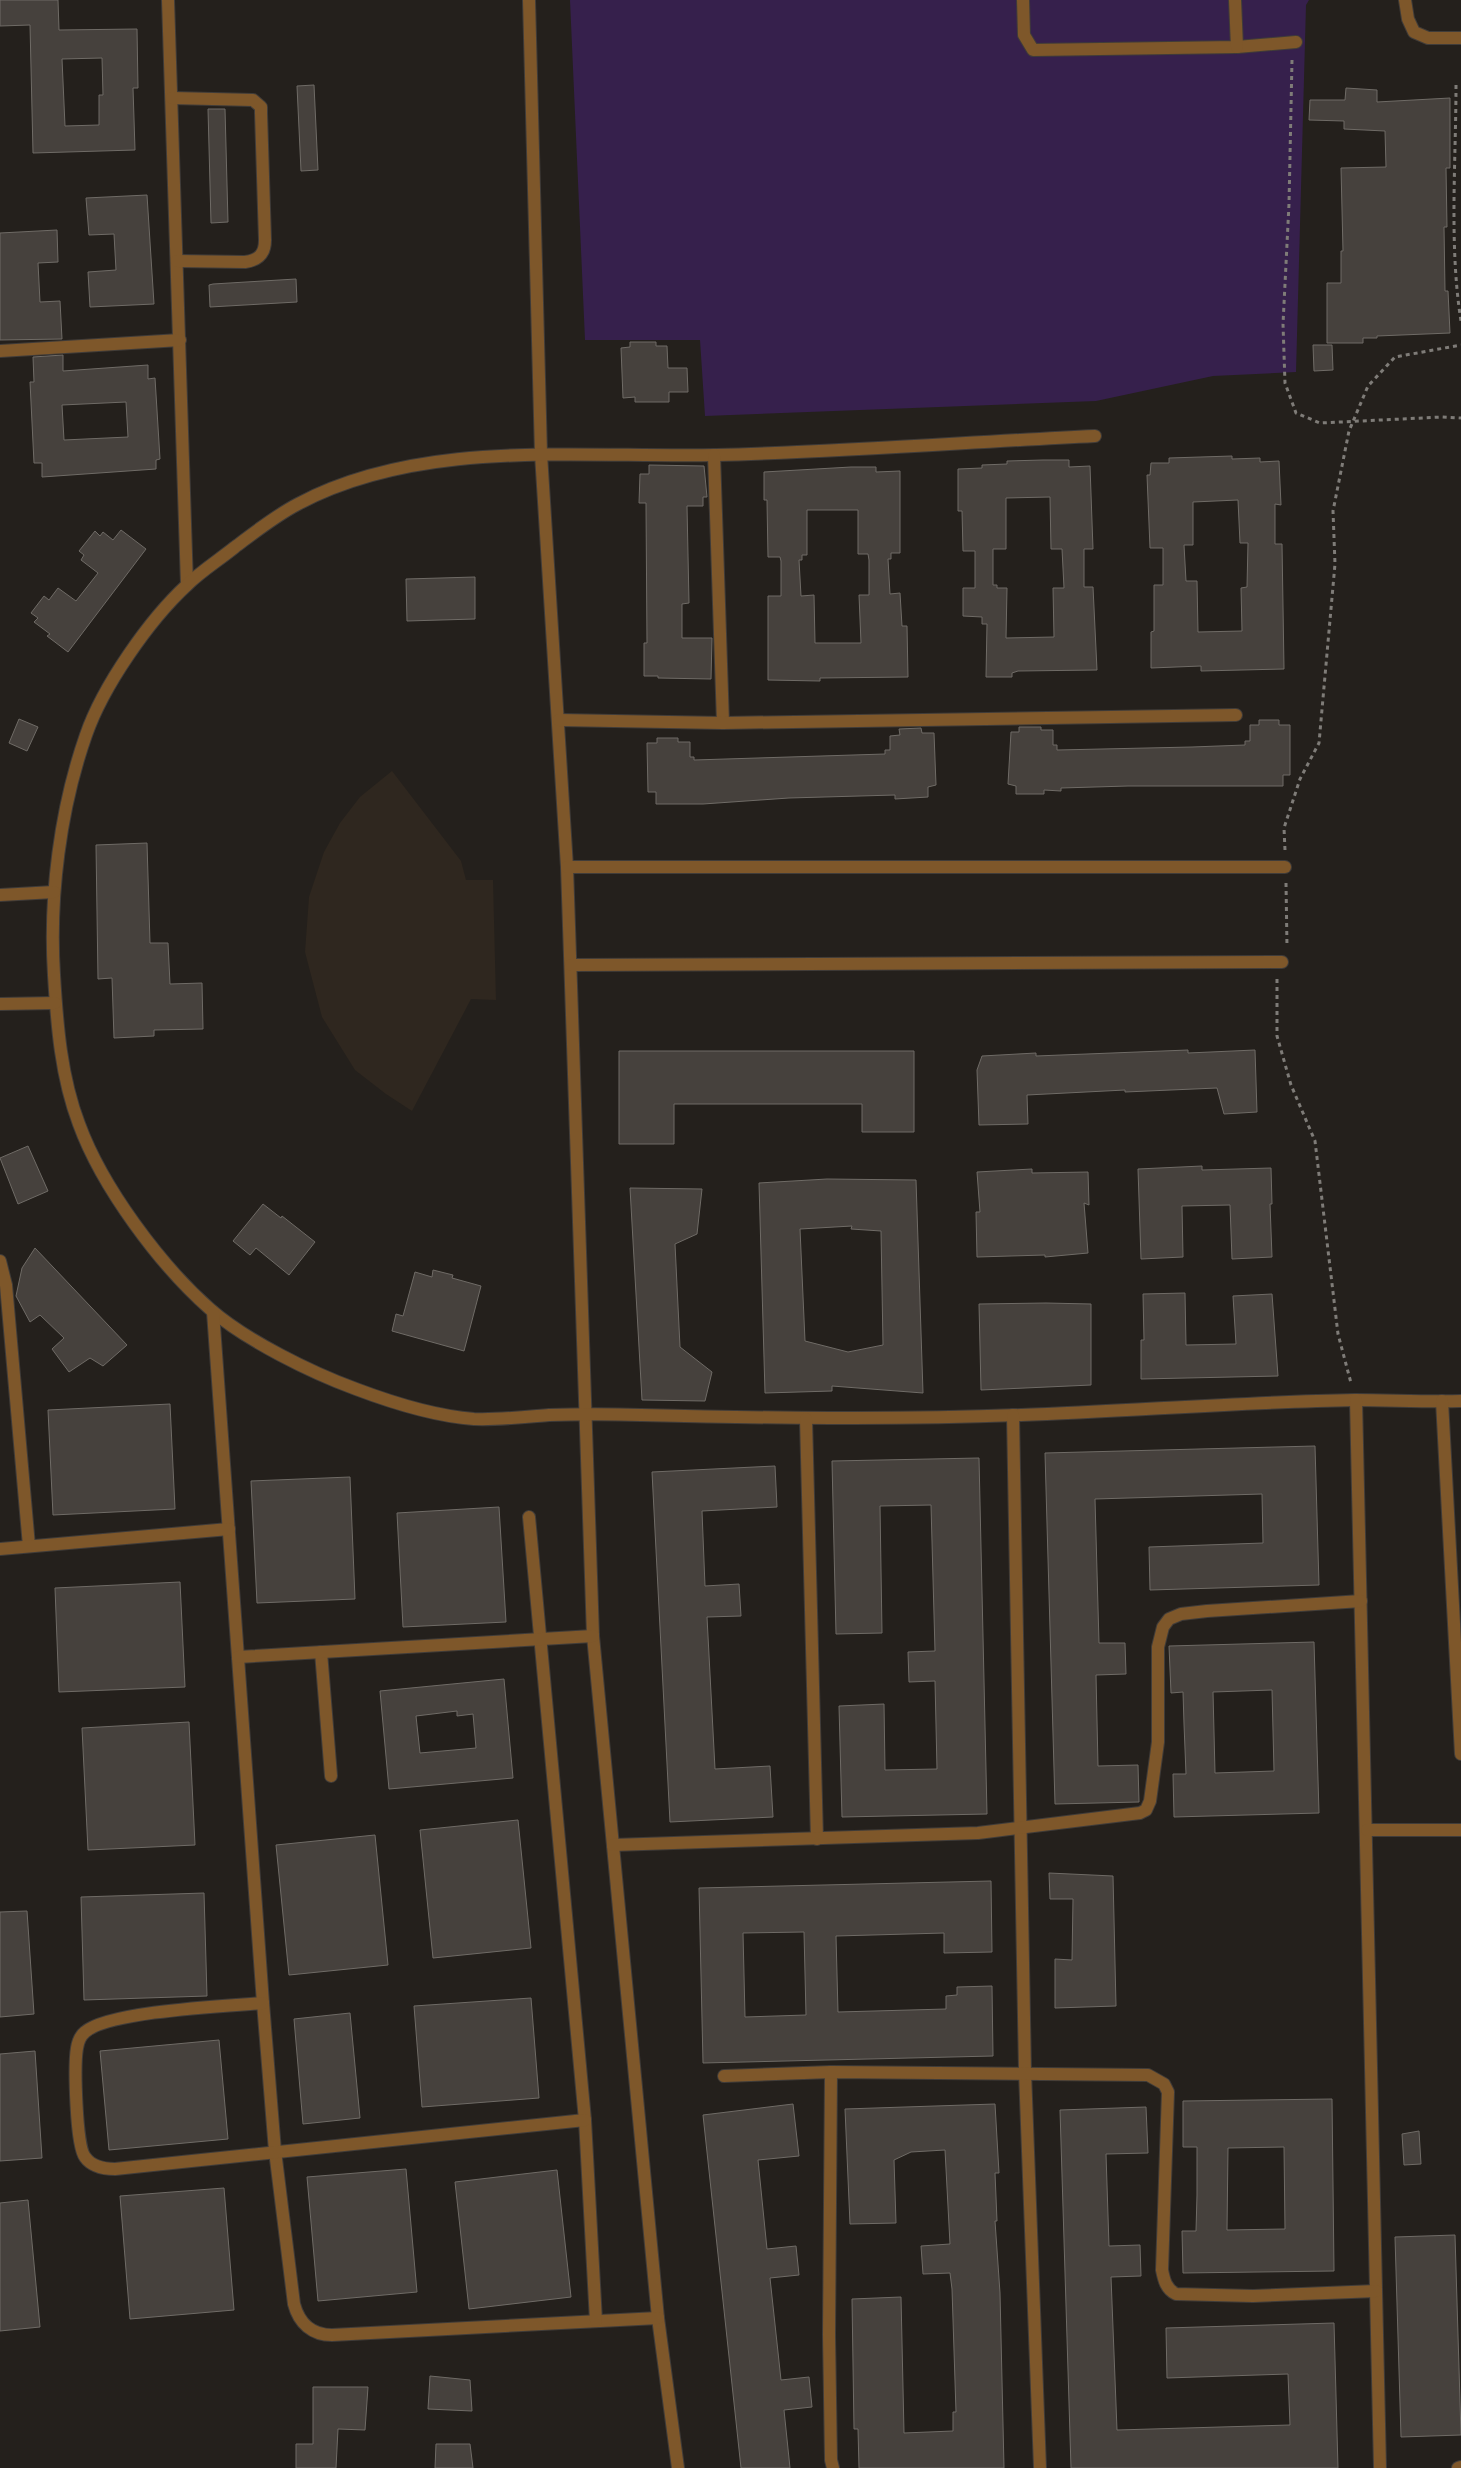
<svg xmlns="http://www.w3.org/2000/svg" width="1461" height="2468" viewBox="0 0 1461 2468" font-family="Overpass,sans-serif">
<rect width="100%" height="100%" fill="#24201c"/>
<path fill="#2f271f" d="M 392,771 L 461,861 L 466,880 L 493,880 L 496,1000 L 471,999 L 412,1111 L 386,1094 L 355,1070 L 322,1017 L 305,952 L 309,897 L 324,852 L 340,823 L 360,797 Z"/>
<path fill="#36204c" d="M 570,0 L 1309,0 L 1306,5 L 1296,372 L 1213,376 L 1096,401 L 705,416 L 700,340 L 585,340 Z"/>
<g fill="#46413d" stroke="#6f6b66" fill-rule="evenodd">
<path d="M 0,0 L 58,0 L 59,30 L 137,29 L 138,88 L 133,88 L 135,150 L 33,153 L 30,25 L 0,26 ZM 102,58 L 103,95 L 99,95 L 99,125 L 65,126 L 62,59 Z"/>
<path d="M 314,85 L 318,170 L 301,171 L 297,86 Z"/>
<path d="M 1346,88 L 1377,90 L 1377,102 L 1450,98 L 1450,168 L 1446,168 L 1447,227 L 1444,227 L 1445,291 L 1448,291 L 1450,333 L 1377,336 L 1377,338 L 1363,338 L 1363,343 L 1327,343 L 1327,283 L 1341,283 L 1341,251 L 1343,251 L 1341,168 L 1386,167 L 1385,131 L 1344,129 L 1344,121 L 1309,120 L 1310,100 L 1345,100 Z"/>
<path d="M 208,109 L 225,109 L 228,222 L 211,223 Z"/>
<path d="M 147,195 L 154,304 L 90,307 L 88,272 L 116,270 L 114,234 L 89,235 L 86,198 Z"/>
<path d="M 57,230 L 58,262 L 38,263 L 40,302 L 60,301 L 62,339 L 0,340 L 0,233 Z"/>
<path d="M 296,279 L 297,302 L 210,307 L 209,285 L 213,284 Z"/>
<path d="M 630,342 L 656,342 L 656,346 L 667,346 L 668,368 L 687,368 L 688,392 L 669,392 L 669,402 L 635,402 L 635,397 L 623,398 L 621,348 L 630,347 Z"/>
<path d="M 1313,345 L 1332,345 L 1333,370 L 1314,371 Z"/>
<path d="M 63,355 L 63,371 L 148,365 L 148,379 L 155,378 L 160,459 L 156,460 L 156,469 L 42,477 L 42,463 L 34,463 L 30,382 L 34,382 L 33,357 ZM 126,402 L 128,437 L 64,440 L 62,405 Z"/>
<path d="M 1232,456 L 1232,459 L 1260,458 L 1260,462 L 1279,461 L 1281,505 L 1275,504 L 1275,544 L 1282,544 L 1284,669 L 1201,671 L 1201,666 L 1151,668 L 1151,632 L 1154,631 L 1154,585 L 1163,585 L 1163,548 L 1150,548 L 1147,475 L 1150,475 L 1151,463 L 1169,463 L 1169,458 ZM 1238,500 L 1240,543 L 1248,543 L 1247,587 L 1241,588 L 1242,631 L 1198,632 L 1197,581 L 1186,581 L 1184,545 L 1193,545 L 1193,502 Z"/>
<path d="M 1043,460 L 1069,460 L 1069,467 L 1090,466 L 1093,549 L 1084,549 L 1084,587 L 1093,587 L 1097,670 L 1018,671 L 1012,673 L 1012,677 L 986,677 L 987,624 L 982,624 L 982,617 L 963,616 L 963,588 L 975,588 L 975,551 L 963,551 L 962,511 L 958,511 L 958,469 L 982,468 L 982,465 L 1007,464 L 1007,461 ZM 1050,497 L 1051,549 L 1062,549 L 1064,588 L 1053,588 L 1054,637 L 1006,638 L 1007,588 L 997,588 L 997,585 L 993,585 L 993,549 L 1006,549 L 1006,498 Z"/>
<path d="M 649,465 L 704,466 L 707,497 L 703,497 L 703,506 L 687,506 L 689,603 L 682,604 L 682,638 L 712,638 L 711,679 L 658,678 L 658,676 L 644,676 L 644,643 L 647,643 L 646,503 L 639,503 L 640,474 L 649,474 Z"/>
<path d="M 851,467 L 876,467 L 876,472 L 900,471 L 900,553 L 891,553 L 891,559 L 888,559 L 890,594 L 900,593 L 902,626 L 907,626 L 908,677 L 820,678 L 820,681 L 768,680 L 768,596 L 781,596 L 781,561 L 780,557 L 768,557 L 767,500 L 764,500 L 764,472 ZM 807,510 L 858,510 L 858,554 L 868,554 L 869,560 L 869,595 L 859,595 L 861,643 L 815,643 L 814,595 L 801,596 L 799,560 L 802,560 L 802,555 L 807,555 Z"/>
<path d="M 121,530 L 146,549 L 68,652 L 47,636 L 50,634 L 34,622 L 38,618 L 31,613 L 44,596 L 49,600 L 58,588 L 76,601 L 98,573 L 81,560 L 84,555 L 79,551 L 95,531 L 100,536 L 103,532 L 113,540 Z"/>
<path d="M 475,577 L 475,619 L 407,621 L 406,579 Z"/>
<path d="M 19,719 L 38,727 L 27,751 L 9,743 Z"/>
<path d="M 1259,720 L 1279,720 L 1279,725 L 1290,725 L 1290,775 L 1283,775 L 1283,786 L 1128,786 L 1061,788 L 1061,791 L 1044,790 L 1044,794 L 1016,794 L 1016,786 L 1008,784 L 1011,732 L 1019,732 L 1019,727 L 1041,727 L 1041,730 L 1053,730 L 1053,745 L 1057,745 L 1057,750 L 1192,747 L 1245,745 L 1245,741 L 1250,741 L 1250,725 L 1259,725 Z"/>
<path d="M 921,728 L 922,733 L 934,733 L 936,785 L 928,787 L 928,797 L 895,799 L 895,795 L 789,798 L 703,804 L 656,804 L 656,792 L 648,792 L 647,743 L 657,743 L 657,738 L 678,738 L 678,742 L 690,742 L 690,757 L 694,757 L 694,760 L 885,754 L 885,750 L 890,750 L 890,736 L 900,735 L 899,729 Z"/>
<path d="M 147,843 L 150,943 L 168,943 L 170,984 L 202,983 L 203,1029 L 154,1030 L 154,1036 L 114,1038 L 112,978 L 98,979 L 96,845 Z"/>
<path d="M 1188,1050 L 1188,1053 L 1255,1050 L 1257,1112 L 1224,1114 L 1217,1088 L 1125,1092 L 1125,1090 L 1027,1095 L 1028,1124 L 979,1125 L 977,1070 L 982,1056 L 1036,1053 L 1036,1056 Z"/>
<path d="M 619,1051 L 914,1051 L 914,1132 L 862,1132 L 862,1104 L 674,1104 L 674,1144 L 619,1144 Z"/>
<path d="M 28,1146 L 48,1191 L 18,1204 L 0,1158 Z"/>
<path d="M 1202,1166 L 1202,1170 L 1271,1168 L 1272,1204 L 1270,1204 L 1272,1257 L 1232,1259 L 1230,1205 L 1182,1206 L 1183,1257 L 1141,1259 L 1138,1169 Z"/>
<path d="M 1032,1169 L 1032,1173 L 1088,1172 L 1089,1205 L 1084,1203 L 1088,1253 L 1045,1257 L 1045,1255 L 977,1257 L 976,1212 L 980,1212 L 977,1172 Z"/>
<path d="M 827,1179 L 916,1180 L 923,1393 L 832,1386 L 832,1391 L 765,1393 L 759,1183 ZM 852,1226 L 851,1229 L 881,1231 L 883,1345 L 848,1352 L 805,1341 L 800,1229 Z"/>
<path d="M 630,1188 L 702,1189 L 697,1234 L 675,1244 L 680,1347 L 712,1372 L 705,1401 L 642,1400 Z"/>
<path d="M 263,1204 L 281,1218 L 282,1216 L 315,1242 L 289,1275 L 256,1248 L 250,1255 L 233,1241 Z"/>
<path d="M 35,1248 L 127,1345 L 103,1366 L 90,1358 L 69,1372 L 52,1349 L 64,1338 L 40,1315 L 30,1322 L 16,1296 L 22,1268 Z"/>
<path d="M 433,1270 L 453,1275 L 452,1278 L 481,1286 L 464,1351 L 392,1331 L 396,1314 L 403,1316 L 415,1272 L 432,1277 Z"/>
<path d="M 1185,1293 L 1186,1345 L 1236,1344 L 1233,1296 L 1272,1294 L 1278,1376 L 1141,1379 L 1141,1340 L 1144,1340 L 1143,1294 Z"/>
<path d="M 1046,1303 L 1091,1304 L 1091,1385 L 981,1390 L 979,1304 Z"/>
<path d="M 170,1404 L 175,1509 L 53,1515 L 48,1410 Z"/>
<path d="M 1315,1446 L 1319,1585 L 1150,1590 L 1149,1547 L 1263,1543 L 1262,1494 L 1095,1499 L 1099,1643 L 1125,1643 L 1126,1674 L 1096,1675 L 1098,1766 L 1138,1765 L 1139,1802 L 1055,1804 L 1045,1453 Z"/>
<path d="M 979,1458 L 987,1814 L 842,1817 L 839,1706 L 884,1704 L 885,1770 L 937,1769 L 935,1681 L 909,1682 L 908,1652 L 935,1651 L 931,1505 L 880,1506 L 882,1633 L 836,1634 L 832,1461 Z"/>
<path d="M 775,1466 L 777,1507 L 702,1511 L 705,1586 L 739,1584 L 741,1616 L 707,1617 L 715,1769 L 770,1766 L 773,1817 L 670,1822 L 652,1472 Z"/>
<path d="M 350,1477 L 355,1599 L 257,1603 L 251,1481 Z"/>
<path d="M 499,1507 L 506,1622 L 403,1627 L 397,1513 Z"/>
<path d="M 180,1582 L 185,1687 L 59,1692 L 55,1588 Z"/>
<path d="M 1314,1642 L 1319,1813 L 1174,1817 L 1173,1774 L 1186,1774 L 1184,1724 L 1183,1692 L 1171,1693 L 1169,1646 ZM 1272,1690 L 1274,1771 L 1215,1773 L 1213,1692 Z"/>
<path d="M 504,1679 L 513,1778 L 389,1789 L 380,1691 ZM 457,1711 L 457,1716 L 473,1714 L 476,1748 L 420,1753 L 416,1716 Z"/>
<path d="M 189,1722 L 195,1845 L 88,1850 L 82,1728 Z"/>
<path d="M 518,1820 L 531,1948 L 433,1958 L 420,1830 Z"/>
<path d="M 375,1835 L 388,1965 L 289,1975 L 276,1845 Z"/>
<path d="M 1049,1873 L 1113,1876 L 1116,2006 L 1055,2008 L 1055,1959 L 1072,1960 L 1073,1899 L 1050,1899 Z"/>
<path d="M 991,1881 L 992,1952 L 944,1953 L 944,1933 L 836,1936 L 838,2012 L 946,2009 L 946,1996 L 957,1995 L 957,1987 L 992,1986 L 993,2056 L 703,2063 L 699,1888 ZM 804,1932 L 806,2015 L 745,2017 L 743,1933 Z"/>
<path d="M 204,1893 L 207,1996 L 84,2000 L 81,1897 Z"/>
<path d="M 27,1911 L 34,2014 L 0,2017 L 0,1912 Z"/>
<path d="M 531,1998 L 539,2098 L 422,2107 L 414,2006 Z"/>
<path d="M 350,2013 L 360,2118 L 303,2124 L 294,2019 Z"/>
<path d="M 219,2040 L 228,2139 L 109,2150 L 100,2051 Z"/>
<path d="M 35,2051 L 42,2158 L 0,2161 L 0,2054 Z"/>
<path d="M 1332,2099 L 1334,2271 L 1183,2273 L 1182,2231 L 1196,2231 L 1197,2195 L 1197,2147 L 1183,2147 L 1183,2101 ZM 1284,2147 L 1285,2229 L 1227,2230 L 1228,2148 Z"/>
<path d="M 793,2104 L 799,2156 L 758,2160 L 767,2249 L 796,2246 L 799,2275 L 770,2278 L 781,2380 L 809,2377 L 812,2407 L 784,2410 L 790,2468 L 741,2468 L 703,2115 Z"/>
<path d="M 995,2104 L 999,2173 L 995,2173 L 997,2221 L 995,2221 L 1000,2293 L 1004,2468 L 859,2468 L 858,2429 L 854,2429 L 852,2299 L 901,2297 L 904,2433 L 953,2431 L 953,2412 L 956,2412 L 952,2289 L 950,2273 L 923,2274 L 921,2246 L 950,2244 L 945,2150 L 911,2152 L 894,2160 L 896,2223 L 850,2224 L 845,2109 Z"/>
<path d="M 1146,2107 L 1148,2153 L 1106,2154 L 1109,2246 L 1140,2245 L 1141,2276 L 1111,2277 L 1117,2430 L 1290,2425 L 1288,2374 L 1167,2378 L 1166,2328 L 1334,2323 L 1338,2468 L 1071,2468 L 1060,2110 Z"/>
<path d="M 1419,2131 L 1421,2164 L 1404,2165 L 1402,2134 Z"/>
<path d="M 406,2169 L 417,2292 L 318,2301 L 307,2177 Z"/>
<path d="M 557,2170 L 571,2297 L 469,2309 L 455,2182 Z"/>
<path d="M 224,2188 L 234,2310 L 130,2319 L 120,2196 Z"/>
<path d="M 28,2200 L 40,2327 L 0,2331 L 0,2203 Z"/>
<path d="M 1455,2235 L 1461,2435 L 1401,2437 L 1395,2237 Z"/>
<path d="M 430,2376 L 470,2380 L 472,2411 L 428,2409 Z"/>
<path d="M 313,2387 L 368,2387 L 365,2430 L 338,2429 L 336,2468 L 296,2468 L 296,2444 L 313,2444 Z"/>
<path d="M 436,2444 L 470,2444 L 473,2468 L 435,2468 Z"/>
</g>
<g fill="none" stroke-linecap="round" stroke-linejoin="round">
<defs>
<g id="minor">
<path d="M 168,0 L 187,585"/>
<path d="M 529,0 L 541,454 L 567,867 L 593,1636 L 658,2318 L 678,2468"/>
<path d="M 1023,0 L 1024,35 L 1033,50 L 1237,47 L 1296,42"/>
<path d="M 1235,0 L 1237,47"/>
<path d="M 1405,0 L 1408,19 L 1414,32 L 1428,38 L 1461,38"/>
<path d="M 172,98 L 253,100 L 261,107 L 261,113 L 265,240 C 265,254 259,260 245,262 L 177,261"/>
<path d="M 0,351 L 180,340"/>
<path d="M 1095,436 C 969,442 842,452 716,455 C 580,458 422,438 298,504 C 275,516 255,532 235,547 C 219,560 201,571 187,585 C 149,620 103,686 86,735 C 60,809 49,897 54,975 C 57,1025 61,1077 79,1124 C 102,1187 160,1265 210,1309 C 245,1340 312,1373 356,1389 C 393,1403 434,1416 474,1419 C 498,1420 525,1417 549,1415 C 580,1414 610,1414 641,1415 C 767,1418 894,1420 1021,1415 C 1132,1411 1243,1402 1355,1400 C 1390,1400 1426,1402 1461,1401"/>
<path d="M 714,455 L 723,723"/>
<path d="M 559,720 L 723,723 L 1236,715"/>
<path d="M 567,867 L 1285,867"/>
<path d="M 0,895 L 54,892"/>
<path d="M 571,965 L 1282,962"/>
<path d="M 0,1004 L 55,1003"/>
<path d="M 0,1261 L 6,1285 L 29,1546"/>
<path d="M 213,1312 L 263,2003 L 275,2151 L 294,2304 C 299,2323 312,2335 332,2335 L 658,2318"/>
<path d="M 1356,1400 L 1380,2468"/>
<path d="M 1442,1401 L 1461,1754"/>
<path d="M 1013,1415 L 1025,2072 L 1040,2468"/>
<path d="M 806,1419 L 817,1839"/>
<path d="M 529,1517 L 585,2120 L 596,2321"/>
<path d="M 0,1549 L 229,1529"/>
<path d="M 321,1652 L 331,1776"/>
<path d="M 238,1657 L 593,1636"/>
<path d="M 1367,1830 L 1461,1830"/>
<path d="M 613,1845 L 978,1833 L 1140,1813 L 1146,1810 L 1150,1801 L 1158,1742 L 1158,1647 L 1163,1627 L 1169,1619 L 1181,1614 L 1207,1611 L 1361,1601"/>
<path d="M 263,2003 C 227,2006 109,2011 85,2032 C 80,2036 78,2042 77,2048 C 74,2065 76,2146 85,2157 C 92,2167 104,2169 115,2169 L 585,2120"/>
<path d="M 831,2072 L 829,2335 L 831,2460 L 833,2468"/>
<path d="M 724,2076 L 831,2072 L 1148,2075 L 1164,2084 L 1168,2092 L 1162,2270 C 1164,2280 1166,2289 1176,2294 L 1253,2296 L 1376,2291"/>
<path d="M 1458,2468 L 1461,2467"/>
</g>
</defs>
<use href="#minor" stroke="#403c39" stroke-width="14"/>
<g stroke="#7f7c78" stroke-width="3" stroke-dasharray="4 4" stroke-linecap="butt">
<path d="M 1292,60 L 1289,204 L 1283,324 L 1285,383 L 1296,413 L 1320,423 L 1442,417 L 1461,418"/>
<path d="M 1456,85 C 1456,160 1449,247 1461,321"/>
<path d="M 1285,850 L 1284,828 L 1300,779 L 1319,743 L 1335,564 L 1333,511 L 1349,431 L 1368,386 L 1395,357 L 1461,345"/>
<path d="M 1286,883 L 1287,947"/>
<path d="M 1277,979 L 1277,1036 L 1291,1085 L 1315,1141 L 1338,1334 L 1351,1383"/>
</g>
<use href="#minor" stroke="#7e572a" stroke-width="12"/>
</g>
</svg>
